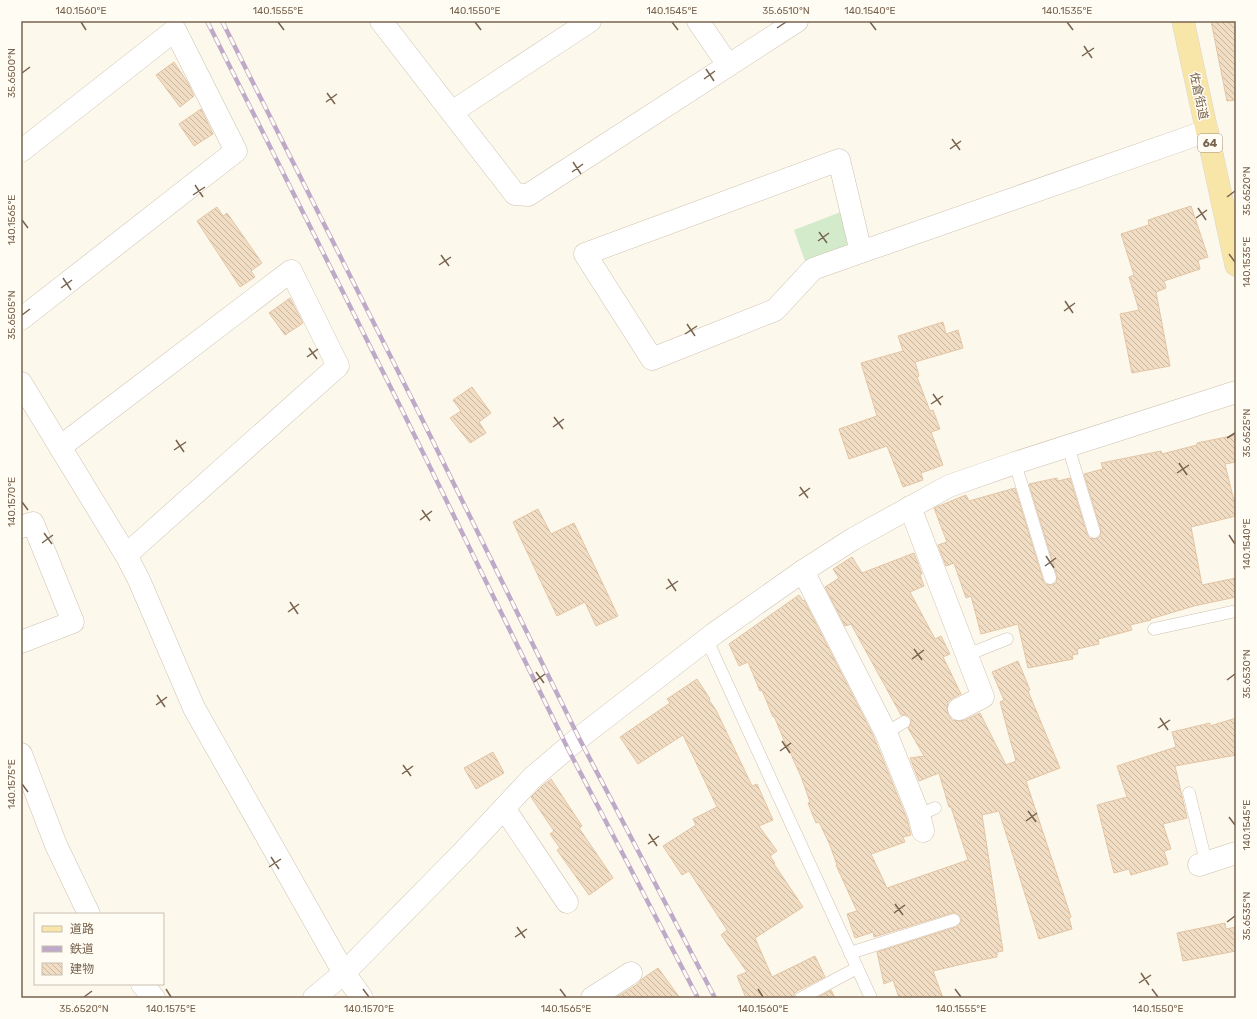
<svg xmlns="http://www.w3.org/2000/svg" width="1257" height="1019" viewBox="0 0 1257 1019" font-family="Rubik,'Noto Sans JP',sans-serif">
<defs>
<pattern id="building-back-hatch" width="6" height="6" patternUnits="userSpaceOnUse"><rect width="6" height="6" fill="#f1dcc4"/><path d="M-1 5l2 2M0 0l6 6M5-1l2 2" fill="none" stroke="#c8b6a1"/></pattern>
</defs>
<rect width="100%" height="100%" fill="#fcf8ec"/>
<path fill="#d3ebca" d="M 843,211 L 849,237 L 845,250 L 806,264 L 794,230 Z"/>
<g fill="url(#building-back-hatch)" stroke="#e4c6a5">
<path d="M 1211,21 L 1236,21 L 1236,100 L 1227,101 Z"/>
<path d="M 174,62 L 188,83 L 194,96 L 180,107 L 156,75 Z"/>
<path d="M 201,109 L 213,134 L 194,146 L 179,124 Z"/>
<path d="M 1191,206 L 1208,257 L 1198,260 L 1200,269 L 1164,281 L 1166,288 L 1156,292 L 1170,366 L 1132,373 L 1120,314 L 1139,310 L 1129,277 L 1134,275 L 1121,234 L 1149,225 L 1148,220 Z"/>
<path d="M 217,207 L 223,216 L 227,213 L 262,263 L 251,271 L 255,277 L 240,287 L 197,221 Z"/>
<path d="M 290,298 L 303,323 L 285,335 L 269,313 Z"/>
<path d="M 943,322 L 946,334 L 958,330 L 963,348 L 915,362 L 919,376 L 917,377 L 930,411 L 933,410 L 940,429 L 931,432 L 943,465 L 921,473 L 923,480 L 903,487 L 887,446 L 849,459 L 839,429 L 877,416 L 861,363 L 903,351 L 898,336 Z"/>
<path d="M 472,387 L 491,413 L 479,422 L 486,433 L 470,443 L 450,418 L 461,411 L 453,400 Z"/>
<path d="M 1236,435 L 1236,462 L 1225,464 L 1236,509 L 1236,516 L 1191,527 L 1202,585 L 1236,578 L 1236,597 L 1194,606 L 1150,619 L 1151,620 L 1130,625 L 1132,630 L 1098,639 L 1099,644 L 1077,649 L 1078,654 L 1072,655 L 1073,659 L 1028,668 L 1018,624 L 981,634 L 971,596 L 966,598 L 954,563 L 946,566 L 938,545 L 947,542 L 934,508 L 966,495 L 969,501 L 1015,488 L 1043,580 L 1045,584 L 1052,585 L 1056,583 L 1057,576 L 1029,484 L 1057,478 L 1058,481 L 1070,478 L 1087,534 L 1089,538 L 1096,539 L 1100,537 L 1101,530 L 1084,474 L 1103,469 L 1101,463 L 1161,451 L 1162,454 L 1197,445 L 1197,443 Z"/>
<path d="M 538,509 L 551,534 L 574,523 L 618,616 L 596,626 L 585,602 L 557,616 L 513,522 Z"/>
<path d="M 914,553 L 922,574 L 920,575 L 924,586 L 910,592 L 935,639 L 941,636 L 950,654 L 943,657 L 961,694 L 953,698 L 948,702 L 947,709 L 948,714 L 952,720 L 959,721 L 965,720 L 980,713 L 1006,765 L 1016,761 L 1000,702 L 1004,700 L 992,672 L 1018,661 L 1030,690 L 1028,691 L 1060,768 L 1026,781 L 1071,917 L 1069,918 L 1072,929 L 1039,939 L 999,811 L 982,815 L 1003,951 L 997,952 L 997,957 L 971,962 L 933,971 L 943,998 L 899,998 L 893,980 L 884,984 L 877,952 L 956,927 L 961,922 L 961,917 L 956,913 L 952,913 L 874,937 L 873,932 L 855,938 L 847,914 L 857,911 L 836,865 L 837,865 L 830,845 L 819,822 L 816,823 L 808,803 L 810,802 L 802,779 L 787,745 L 786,745 L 774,716 L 773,717 L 762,690 L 760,691 L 748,662 L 739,666 L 729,644 L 799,595 L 803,601 L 804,600 L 873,735 L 907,819 L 911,835 L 903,837 L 905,842 L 871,854 L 887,888 L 968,860 L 951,807 L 949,807 L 939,773 L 919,781 L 910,758 L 924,756 L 908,728 L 911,722 L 911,718 L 907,715 L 901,715 L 851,624 L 845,626 L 825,587 L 839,578 L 833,569 L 852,557 L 862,573 Z"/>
<path d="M 697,679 L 710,699 L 709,700 L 716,710 L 752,786 L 757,784 L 773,820 L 759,826 L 777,851 L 770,856 L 775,863 L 774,864 L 803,907 L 755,938 L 772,977 L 815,956 L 825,977 L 797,991 L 794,994 L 794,998 L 746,998 L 737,976 L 747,972 L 721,935 L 727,930 L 689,871 L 682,875 L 663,846 L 696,825 L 693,819 L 717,807 L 683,735 L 638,764 L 620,737 L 670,703 L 667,699 Z"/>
<path d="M 1236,718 L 1236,755 L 1175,766 L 1187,818 L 1163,824 L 1171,849 L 1164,851 L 1168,864 L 1131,875 L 1129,869 L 1114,873 L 1097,805 L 1127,797 L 1117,766 L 1176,747 L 1172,732 L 1210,723 L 1210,726 Z"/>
<path d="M 493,752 L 504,773 L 476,789 L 464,768 Z"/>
<path d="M 551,779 L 582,826 L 579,828 L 613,878 L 589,895 L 557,850 L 560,848 L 550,834 L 554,831 L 531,797 L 542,786 Z"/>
<path d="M 1225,923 L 1226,929 L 1236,927 L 1236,951 L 1183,961 L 1177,933 Z"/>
<path d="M 658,968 L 680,998 L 615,998 L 638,984 L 642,979 Z"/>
<path d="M 831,990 L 835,998 L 817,998 Z"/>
</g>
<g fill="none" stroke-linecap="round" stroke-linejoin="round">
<defs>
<g id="lane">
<path d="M 1068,446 L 1094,532"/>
<path d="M 1015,463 L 1050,578"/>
<path d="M 1154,629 L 1236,611"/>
<path d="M 707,640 L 871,998"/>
<path d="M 967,655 L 1007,639"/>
<path d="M 886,733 L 904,722"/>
<path d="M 1189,793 L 1206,862"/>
<path d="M 919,815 L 935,808"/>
<path d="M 850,953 L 954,920"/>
<path d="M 801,998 L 857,968"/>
</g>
<g id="street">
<path d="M 381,21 L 515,194 L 528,195 L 797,21"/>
<path d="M 698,21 L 728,65"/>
<path d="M 452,112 L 590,21"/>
<path d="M 21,151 L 175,30 L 236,151 L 21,319"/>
<path d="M 861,252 L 839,160 L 585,254 L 652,359 L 775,310 L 813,269 L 861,252 L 1207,131"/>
<path d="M 21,383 L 126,555 L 139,580 L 194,708 L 344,973 L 362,998"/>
<path d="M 60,447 L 291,271 L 338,366 L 126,555"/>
<path d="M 910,507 L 983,697 L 959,709"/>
<path d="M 21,527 L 33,523 L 73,622 L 21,642"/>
<path d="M 803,571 L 886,733 L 919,815 L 923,831"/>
<path d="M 21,754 L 56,845 L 89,914"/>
<path d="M 504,808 L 567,902"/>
<path d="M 1199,865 L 1236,853"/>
<path d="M 142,984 L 154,998"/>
<path d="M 314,998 L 344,973 L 463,852 L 533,777 L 579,738 L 715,633 L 803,571 L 853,539 L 949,486 L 1015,463 L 1236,392"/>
<path d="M 592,998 L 631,973"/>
</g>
<path id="primary" d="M 1183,21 L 1236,265"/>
</defs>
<use href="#lane" stroke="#cfc2b1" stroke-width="13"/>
<use href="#street" stroke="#cfc2b1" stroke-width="23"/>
<use href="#primary" stroke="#dcd6d1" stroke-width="23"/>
<use href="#lane" stroke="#fff" stroke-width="12"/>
<use href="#street" stroke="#fff" stroke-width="22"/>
<use href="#primary" stroke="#f8e5a8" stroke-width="22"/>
<defs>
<g id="rail">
<path d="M 207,21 L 405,416 L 568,749 L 698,998"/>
<path d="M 222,21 L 418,411 L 579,738 L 715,998"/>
</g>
</defs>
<use href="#rail" stroke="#bea9c8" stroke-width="4.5"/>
<use href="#rail" stroke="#fffcf3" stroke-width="3" stroke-dasharray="9" stroke-linecap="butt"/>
</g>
<path fill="none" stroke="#78634e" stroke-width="1.5" d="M 81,22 L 86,30M 278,22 L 284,30M 475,22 L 481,30M 672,22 L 678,30M 870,22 L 876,30M 1067,22 L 1073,30M 777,28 L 786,22M 1084,46 L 1092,58M 1082,56 L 1094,48M 706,69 L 714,81M 22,73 L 30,67M 704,79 L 715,71M 327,93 L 335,104M 326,102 L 337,94M 952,139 L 960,150M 950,149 L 961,141M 573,162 L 581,174M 572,172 L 583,164M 195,185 L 203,197M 193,195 L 205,187M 1227,197 L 1235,191M 1198,208 L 1206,220M 1196,218 L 1207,210M 22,220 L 28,228M 819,232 L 827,243M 818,241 L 829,233M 1229,254 L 1235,262M 441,255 L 449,266M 439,265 L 451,257M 63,278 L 71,290M 61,288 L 72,280M 1065,301 L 1073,313M 1064,311 L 1075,303M 22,315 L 30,309M 687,324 L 695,336M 685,334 L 697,326M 309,348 L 317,359M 307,357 L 318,349M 933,394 L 941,405M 931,404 L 943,396M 554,417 L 563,429M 553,427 L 564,419M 1227,438 L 1235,433M 176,440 L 184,452M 174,450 L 186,442M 1179,463 L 1187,475M 1177,473 L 1189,465M 800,487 L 808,498M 799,496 L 810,488M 22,502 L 28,510M 422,510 L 430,521M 420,520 L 432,511M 44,533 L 52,544M 1229,535 L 1235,544M 42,543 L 53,535M 1046,556 L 1054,568M 1045,566 L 1056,558M 668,579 L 676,591M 666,589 L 678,581M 290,602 L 298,614M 288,612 L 299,604M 914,649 L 922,660M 912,659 L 924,650M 536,672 L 544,683M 1227,680 L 1235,674M 534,682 L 545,674M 157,695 L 165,707M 156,705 L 167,697M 1160,718 L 1168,730M 1158,728 L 1170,720M 782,741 L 790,753M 780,751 L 791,743M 403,765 L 411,776M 402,774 L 413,766M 22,784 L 28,792M 1028,811 L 1036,822M 1229,817 L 1235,825M 1026,821 L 1037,813M 649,834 L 657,846M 648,844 L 659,836M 271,857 L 279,869M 269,867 L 281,859M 895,904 L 903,915M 894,913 L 905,905M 1227,922 L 1235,916M 517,927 L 525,938M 515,937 L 527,929M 1141,973 L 1149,985M 1139,983 L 1151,975M 166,989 L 171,997M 363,989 L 369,997M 560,989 L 566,997M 758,989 L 763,997M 955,989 L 961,997M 1152,989 L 1158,997M 84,997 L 92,991"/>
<g text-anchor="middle" stroke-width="3" stroke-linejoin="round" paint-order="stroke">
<rect fill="#fffcf3" stroke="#a09180" stroke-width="1" x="1198" y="134" width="24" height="18" rx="3"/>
<g font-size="11" font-weight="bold" fill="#78634e">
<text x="1210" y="147">64</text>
</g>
<g font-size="12" fill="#78634e" stroke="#fffcf3">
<text transform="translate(1199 96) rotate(78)" y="4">佐倉街道</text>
</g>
</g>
<rect width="1257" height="1019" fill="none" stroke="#fffcf3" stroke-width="44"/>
<rect x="34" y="913" width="130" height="72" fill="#fffcf3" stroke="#c9bfb1"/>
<rect x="42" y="926" width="20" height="6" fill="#f8e5a8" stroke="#c9bfb1"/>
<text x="70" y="933" font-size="12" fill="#78634e">道路</text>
<rect x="42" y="946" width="20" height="6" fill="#bea9c8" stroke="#c9bfb1"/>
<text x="70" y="953" font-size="12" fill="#78634e">鉄道</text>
<rect x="42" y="963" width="20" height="12" fill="url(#building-back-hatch)" stroke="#c9bfb1"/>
<text x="70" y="973" font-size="12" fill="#78634e">建物</text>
<rect x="22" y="22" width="1213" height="975" fill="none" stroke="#78634e" stroke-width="1.5"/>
<g font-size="10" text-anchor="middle" fill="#78634e">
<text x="81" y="14">140.1560°E</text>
<text x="278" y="14">140.1555°E</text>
<text x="475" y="14">140.1550°E</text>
<text x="672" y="14">140.1545°E</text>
<text x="786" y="14">35.6510°N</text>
<text x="870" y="14">140.1540°E</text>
<text x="1067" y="14">140.1535°E</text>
<text transform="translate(11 73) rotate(-90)" y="4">35.6500°N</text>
<text transform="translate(1246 191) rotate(-90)" y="4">35.6520°N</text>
<text transform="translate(11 220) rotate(-90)" y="4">140.1565°E</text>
<text transform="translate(1246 262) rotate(-90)" y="4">140.1535°E</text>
<text transform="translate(11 315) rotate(-90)" y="4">35.6505°N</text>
<text transform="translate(1246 433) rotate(-90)" y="4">35.6525°N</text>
<text transform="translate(11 502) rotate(-90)" y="4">140.1570°E</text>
<text transform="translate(1246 544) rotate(-90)" y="4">140.1540°E</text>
<text transform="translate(1246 674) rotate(-90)" y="4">35.6530°N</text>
<text transform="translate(11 784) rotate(-90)" y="4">140.1575°E</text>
<text transform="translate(1246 825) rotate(-90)" y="4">140.1545°E</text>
<text transform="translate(1246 916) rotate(-90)" y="4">35.6535°N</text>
<text x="84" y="1012">35.6520°N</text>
<text x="171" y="1012">140.1575°E</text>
<text x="369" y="1012">140.1570°E</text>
<text x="566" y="1012">140.1565°E</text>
<text x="763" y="1012">140.1560°E</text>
<text x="961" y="1012">140.1555°E</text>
<text x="1158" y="1012">140.1550°E</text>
</g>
</svg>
